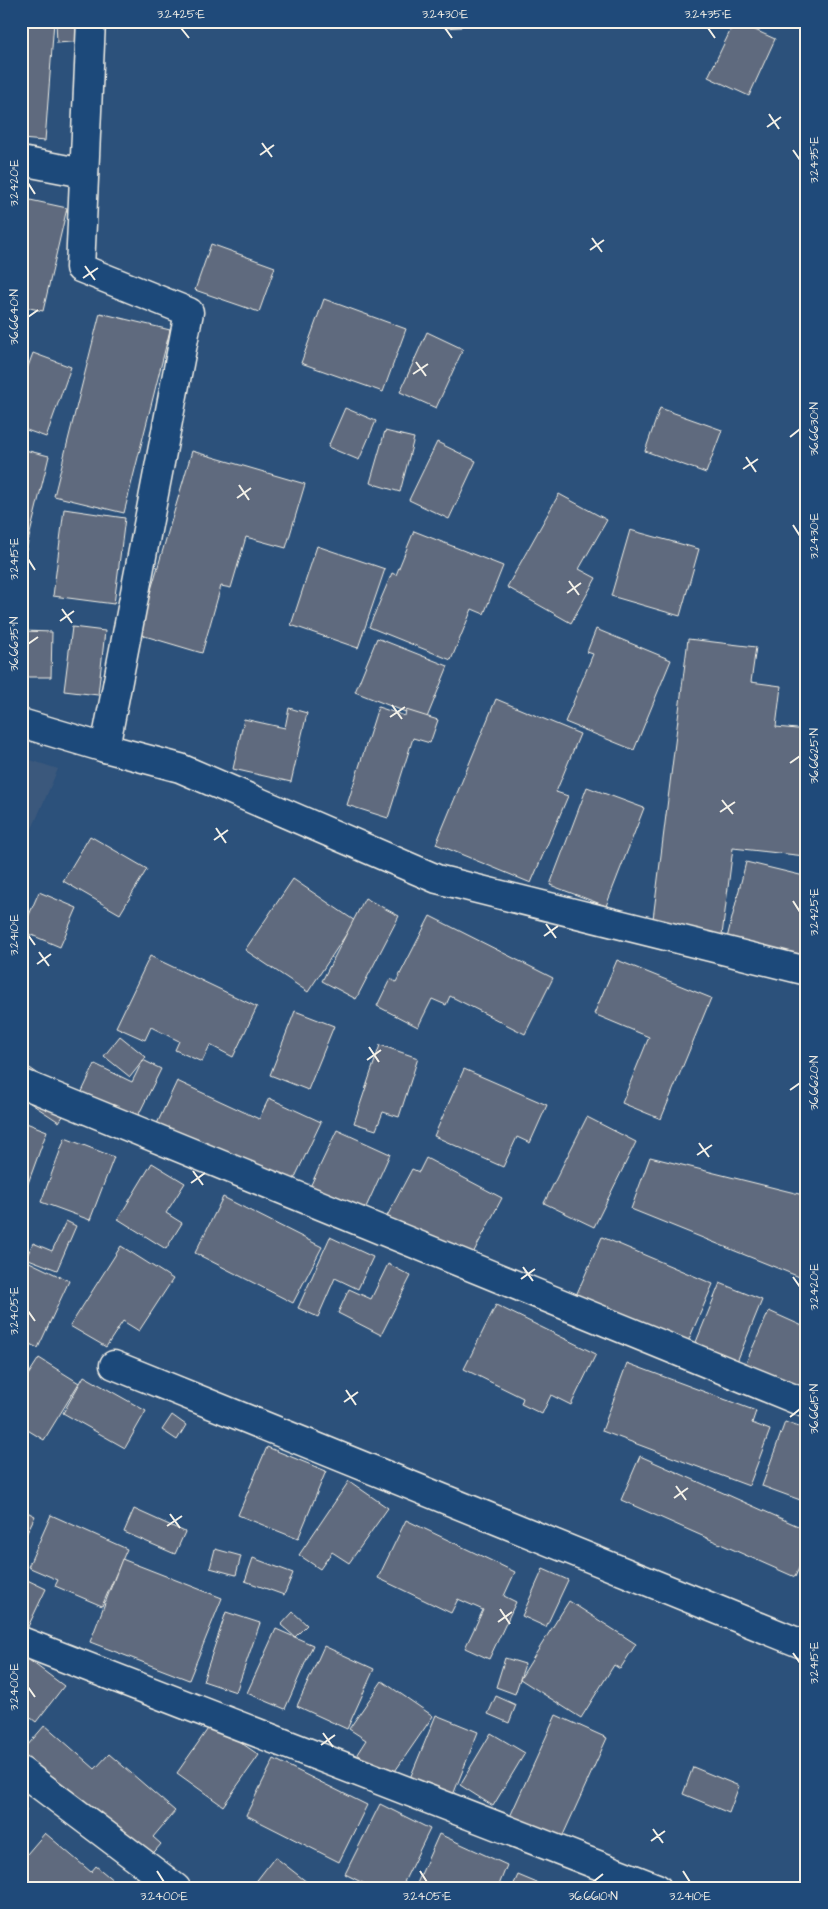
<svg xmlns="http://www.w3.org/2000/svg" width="828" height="1909" viewBox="0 0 828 1909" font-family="'Architects Daughter',sans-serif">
<rect width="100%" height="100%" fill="#2c517b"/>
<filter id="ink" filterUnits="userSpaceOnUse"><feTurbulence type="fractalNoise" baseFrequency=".02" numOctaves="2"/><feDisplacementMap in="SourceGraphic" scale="10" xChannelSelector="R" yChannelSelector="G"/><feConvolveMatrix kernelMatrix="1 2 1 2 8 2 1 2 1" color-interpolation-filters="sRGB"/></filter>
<g filter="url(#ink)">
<path fill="#3b597c" d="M 21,757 L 58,769 L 21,854 Z"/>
<g fill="#5e6b7e" stroke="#f4f1e8">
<path d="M 21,21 L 54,21 L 45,141 L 21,139 Z"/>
<path d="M 56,21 L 84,21 L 85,41 L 57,43 Z"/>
<path d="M 445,21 L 461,21 L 461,27 L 445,28 Z"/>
<path d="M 735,21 L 775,39 L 749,96 L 708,77 Z"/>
<path d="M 792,21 L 807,21 L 807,27 Z"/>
<path d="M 21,198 L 67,208 L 43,311 L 21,306 Z"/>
<path d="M 211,244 L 275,267 L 259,312 L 195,290 Z"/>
<path d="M 324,299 L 406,329 L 383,392 L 301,363 Z"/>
<path d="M 100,313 L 170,330 L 124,513 L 54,496 Z"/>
<path d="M 427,332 L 463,349 L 436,408 L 400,392 Z"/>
<path d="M 33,353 L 71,367 L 46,437 L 21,428 L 21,385 Z"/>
<path d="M 345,408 L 376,421 L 359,460 L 328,447 Z"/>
<path d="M 660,408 L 722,430 L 706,473 L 645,451 Z"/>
<path d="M 385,431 L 414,438 L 400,492 L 370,483 Z"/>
<path d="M 437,442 L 476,461 L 449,519 L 409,500 Z"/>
<path d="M 21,449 L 49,456 L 26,550 L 21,549 Z"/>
<path d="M 192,451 L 305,484 L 286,548 L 246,537 L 231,588 L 221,586 L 202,653 L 138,634 Z"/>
<path d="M 559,494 L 607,520 L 579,569 L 596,578 L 571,623 L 507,587 Z"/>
<path d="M 64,509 L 125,518 L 114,604 L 53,596 Z"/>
<path d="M 630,530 L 699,549 L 680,616 L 611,596 Z"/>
<path d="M 414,531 L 503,566 L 484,614 L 472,609 L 451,660 L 369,627 L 392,573 L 396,575 Z"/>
<path d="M 317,546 L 385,569 L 358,648 L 291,625 Z"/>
<path d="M 21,619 L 26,620 L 21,647 Z"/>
<path d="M 72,627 L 105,631 L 98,695 L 64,691 Z"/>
<path d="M 596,629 L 671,660 L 634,750 L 565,722 L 593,654 L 587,652 Z"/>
<path d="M 24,631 L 52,632 L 51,677 L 23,677 Z"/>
<path d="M 377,638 L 448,666 L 426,720 L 355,692 Z"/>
<path d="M 688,639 L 756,647 L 751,682 L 781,686 L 776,727 L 807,730 L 807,842 L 805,856 L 733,848 L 722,935 L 652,927 Z"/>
<path d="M 496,699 L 580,734 L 556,792 L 568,796 L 531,883 L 436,844 Z"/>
<path d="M 378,707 L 405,716 L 406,710 L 438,720 L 430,743 L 413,738 L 388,818 L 347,805 Z"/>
<path d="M 289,708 L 307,713 L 291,782 L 233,769 L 244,719 L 285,728 Z"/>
<path d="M 587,787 L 644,808 L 606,906 L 550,885 Z"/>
<path d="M 90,836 L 147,869 L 120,914 L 63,881 Z"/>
<path d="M 746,862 L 804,876 L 802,885 L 807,886 L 807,961 L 727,938 Z"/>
<path d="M 21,877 L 27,880 L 21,894 Z"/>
<path d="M 293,879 L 355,921 L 308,992 L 245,950 Z"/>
<path d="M 39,892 L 77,908 L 60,947 L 22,931 Z"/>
<path d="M 365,898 L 399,916 L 356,999 L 322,981 Z"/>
<path d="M 430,916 L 553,978 L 525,1034 L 450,996 L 446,1005 L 432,999 L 418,1027 L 377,1006 L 390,979 L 396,982 Z"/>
<path d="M 150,956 L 257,1007 L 233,1057 L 210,1045 L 202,1062 L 175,1050 L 179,1041 L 151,1027 L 145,1040 L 116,1027 Z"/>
<path d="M 617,960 L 711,998 L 661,1119 L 622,1103 L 649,1037 L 594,1014 Z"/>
<path d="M 295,1011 L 334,1026 L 308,1090 L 270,1075 Z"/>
<path d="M 120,1036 L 146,1057 L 130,1077 L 104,1056 Z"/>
<path d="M 380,1045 L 418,1058 L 399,1117 L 383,1112 L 376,1130 L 354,1123 Z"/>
<path d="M 143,1060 L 161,1069 L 134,1124 L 79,1098 L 95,1064 L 132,1082 Z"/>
<path d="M 21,1062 L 75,1099 L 59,1122 L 21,1097 Z"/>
<path d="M 464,1069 L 547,1105 L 530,1143 L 517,1137 L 503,1167 L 434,1136 Z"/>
<path d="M 177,1081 L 259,1119 L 269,1098 L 321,1122 L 289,1190 L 155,1128 Z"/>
<path d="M 587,1117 L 636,1142 L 594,1227 L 544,1203 Z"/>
<path d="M 21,1121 L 47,1131 L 27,1186 L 21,1184 Z"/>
<path d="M 337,1130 L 390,1154 L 362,1216 L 308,1191 Z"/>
<path d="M 65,1138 L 114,1157 L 90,1220 L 41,1202 Z"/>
<path d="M 650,1157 L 807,1196 L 807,1280 L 631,1209 Z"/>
<path d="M 426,1158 L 502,1198 L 468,1263 L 385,1220 L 412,1169 L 419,1172 Z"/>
<path d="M 152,1163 L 185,1183 L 166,1213 L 182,1223 L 166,1249 L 118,1219 Z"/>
<path d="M 21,1194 L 26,1196 L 21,1208 Z"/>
<path d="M 223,1197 L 322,1247 L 293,1303 L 195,1253 Z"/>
<path d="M 66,1221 L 76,1226 L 57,1270 L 26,1258 L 33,1243 L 52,1251 Z"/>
<path d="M 330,1237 L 373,1257 L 358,1289 L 335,1278 L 318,1317 L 298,1308 Z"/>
<path d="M 602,1237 L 713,1284 L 683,1353 L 574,1300 Z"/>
<path d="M 121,1246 L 173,1279 L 139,1331 L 123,1321 L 106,1347 L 70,1326 Z"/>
<path d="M 21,1258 L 69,1281 L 38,1348 L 21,1340 Z"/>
<path d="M 388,1264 L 411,1276 L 381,1335 L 338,1313 L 349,1289 L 371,1299 Z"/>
<path d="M 720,1283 L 762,1300 L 736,1364 L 694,1347 Z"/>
<path d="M 496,1305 L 596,1354 L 571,1405 L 551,1395 L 542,1414 L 521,1404 L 523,1398 L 464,1369 Z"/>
<path d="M 769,1311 L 807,1328 L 807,1392 L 745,1365 Z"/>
<path d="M 39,1358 L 79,1383 L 44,1440 L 21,1426 L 21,1386 Z"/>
<path d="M 627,1363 L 756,1411 L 752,1423 L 770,1430 L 749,1486 L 602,1431 Z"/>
<path d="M 84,1376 L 146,1411 L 125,1448 L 63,1413 Z"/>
<path d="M 172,1415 L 186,1425 L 177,1440 L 162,1430 Z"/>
<path d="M 785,1422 L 807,1430 L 807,1489 L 803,1501 L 762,1486 Z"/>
<path d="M 267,1447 L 326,1471 L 298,1539 L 238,1515 Z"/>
<path d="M 640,1456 L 807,1530 L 807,1550 L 795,1577 L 621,1500 Z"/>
<path d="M 349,1481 L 388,1508 L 349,1563 L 332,1552 L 320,1569 L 299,1555 Z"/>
<path d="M 21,1509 L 35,1516 L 21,1545 Z"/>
<path d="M 134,1509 L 185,1532 L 175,1554 L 124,1532 Z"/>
<path d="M 51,1515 L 127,1549 L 102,1606 L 55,1586 L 58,1580 L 28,1567 Z"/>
<path d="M 406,1520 L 515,1572 L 504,1596 L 516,1602 L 489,1659 L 465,1648 L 483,1610 L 458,1599 L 451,1613 L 378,1578 Z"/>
<path d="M 215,1549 L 241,1556 L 236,1575 L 210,1568 Z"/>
<path d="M 253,1558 L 293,1573 L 284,1595 L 245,1581 Z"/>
<path d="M 122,1559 L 222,1598 L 189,1680 L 90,1642 Z"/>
<path d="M 543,1569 L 568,1580 L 546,1627 L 522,1616 Z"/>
<path d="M 21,1577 L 46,1589 L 25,1633 L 21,1631 Z"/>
<path d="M 569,1601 L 636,1644 L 620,1669 L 614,1665 L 581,1718 L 520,1679 Z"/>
<path d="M 226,1612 L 260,1623 L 236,1692 L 203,1681 Z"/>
<path d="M 293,1612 L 307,1625 L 295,1637 L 281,1625 Z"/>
<path d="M 276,1629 L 313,1645 L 285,1709 L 247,1693 Z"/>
<path d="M 324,1646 L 374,1669 L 347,1729 L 297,1706 Z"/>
<path d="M 21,1654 L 64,1686 L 36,1722 L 21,1710 Z"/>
<path d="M 505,1658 L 525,1664 L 515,1694 L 496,1687 Z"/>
<path d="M 382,1681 L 433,1716 L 391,1777 L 357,1754 L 366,1740 L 349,1729 Z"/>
<path d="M 496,1696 L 516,1705 L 509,1723 L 488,1714 Z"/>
<path d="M 436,1715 L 478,1732 L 451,1800 L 408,1783 Z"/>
<path d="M 556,1715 L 607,1738 L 559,1844 L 508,1821 Z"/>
<path d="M 212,1723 L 259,1755 L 223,1806 L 177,1773 Z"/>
<path d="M 45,1725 L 95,1769 L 109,1754 L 175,1811 L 153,1837 L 161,1844 L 144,1864 L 21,1756 L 21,1753 Z"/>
<path d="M 491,1733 L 525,1753 L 493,1806 L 460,1785 Z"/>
<path d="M 274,1759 L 367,1805 L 339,1862 L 246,1815 Z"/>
<path d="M 693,1767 L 739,1786 L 729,1813 L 683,1794 Z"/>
<path d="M 380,1804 L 430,1829 L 401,1888 L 373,1888 L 345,1874 Z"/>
<path d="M 21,1806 L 27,1810 L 21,1818 Z"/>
<path d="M 45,1833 L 91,1872 L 96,1866 L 114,1881 L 109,1888 L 21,1888 L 21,1861 Z"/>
<path d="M 439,1834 L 507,1865 L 499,1885 L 505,1888 L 415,1888 Z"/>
<path d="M 275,1857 L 312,1886 L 310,1888 L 251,1888 Z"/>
<path d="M 518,1875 L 549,1888 L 512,1888 Z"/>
</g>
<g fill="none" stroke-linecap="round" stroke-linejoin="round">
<defs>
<g id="street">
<path d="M 91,21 L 80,268 L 189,312 L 105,748"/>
<path d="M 21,161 L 84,173"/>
<path d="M 21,1083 L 807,1404"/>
<path d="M 114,1365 L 807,1646"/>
<path d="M 21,1641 L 657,1888"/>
<path d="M 21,1771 L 176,1888"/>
</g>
<path id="secondary" d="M 21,723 L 105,748 L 180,768 L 437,879 L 807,971"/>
</defs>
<use href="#street" stroke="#f4f1e8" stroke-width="31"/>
<use href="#secondary" stroke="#f4f1e8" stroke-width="31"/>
<use href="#street" stroke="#1f4a7a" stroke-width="28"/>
<use href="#secondary" stroke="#1f4a7a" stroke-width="28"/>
</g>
</g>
<path fill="none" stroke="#f4f1e8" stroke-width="2" d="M 181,28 L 189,38M 445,28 L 452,38M 708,28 L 715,38M 769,114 L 779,129M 767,127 L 781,117M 262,143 L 272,157M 793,150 L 800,160M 260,155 L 274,145M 28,183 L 35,194M 592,238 L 602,252M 590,250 L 604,240M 85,266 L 95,280M 83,278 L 98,268M 28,317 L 38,310M 416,362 L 426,376M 413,374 L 428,364M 790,437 L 800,429M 746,457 L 756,472M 743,469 L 758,459M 239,485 L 249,500M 237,498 L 251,488M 793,525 L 800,536M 28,559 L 35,570M 569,581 L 579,595M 567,593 L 581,583M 62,609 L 72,623M 60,621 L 74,611M 28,644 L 38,637M 392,705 L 402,719M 390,717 L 405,707M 790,763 L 800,756M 722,800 L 733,814M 720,812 L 735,802M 216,828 L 226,843M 214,840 L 228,830M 793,901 L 800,912M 546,924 L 556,938M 28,935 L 35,945M 544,936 L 558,926M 39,952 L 49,966M 37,964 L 51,954M 369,1047 L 379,1062M 367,1060 L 381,1050M 790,1090 L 800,1083M 699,1143 L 709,1157M 697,1155 L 712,1145M 193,1171 L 203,1185M 191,1183 L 205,1173M 523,1267 L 533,1281M 793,1277 L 800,1287M 521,1279 L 535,1269M 28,1311 L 35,1321M 346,1390 L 356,1405M 344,1402 L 358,1392M 790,1417 L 800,1409M 676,1486 L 686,1500M 674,1498 L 688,1488M 170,1514 L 180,1528M 167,1526 L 182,1516M 500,1609 L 510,1624M 498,1622 L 512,1612M 793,1653 L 800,1663M 28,1687 L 35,1697M 323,1733 L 333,1747M 321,1745 L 335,1735M 653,1829 L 663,1843M 651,1841 L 665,1831M 157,1871 L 164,1882M 420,1871 L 427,1882M 683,1871 L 690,1882M 593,1882 L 603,1874"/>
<rect width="828" height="1909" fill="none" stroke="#1f4a7a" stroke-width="55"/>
<rect x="28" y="28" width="772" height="1854" fill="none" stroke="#f4f1e8" stroke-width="2"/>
<g font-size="12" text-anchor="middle" fill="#f4f1e8">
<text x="181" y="18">3.2425°E</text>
<text x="445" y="18">3.2430°E</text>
<text x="708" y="18">3.2435°E</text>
<text transform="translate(814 160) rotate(-90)" y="4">3.2435°E</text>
<text transform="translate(14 183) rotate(-90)" y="4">3.2420°E</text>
<text transform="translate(14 317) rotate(-90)" y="4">36.6640°N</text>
<text transform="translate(814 429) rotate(-90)" y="4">36.6630°N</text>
<text transform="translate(814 536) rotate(-90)" y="4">3.2430°E</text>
<text transform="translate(14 559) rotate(-90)" y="4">3.2415°E</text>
<text transform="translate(14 644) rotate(-90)" y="4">36.6635°N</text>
<text transform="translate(814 756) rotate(-90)" y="4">36.6625°N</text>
<text transform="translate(814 912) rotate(-90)" y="4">3.2425°E</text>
<text transform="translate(14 935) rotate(-90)" y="4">3.2410°E</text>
<text transform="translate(814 1083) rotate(-90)" y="4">36.6620°N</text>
<text transform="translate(814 1287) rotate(-90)" y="4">3.2420°E</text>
<text transform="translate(14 1311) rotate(-90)" y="4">3.2405°E</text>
<text transform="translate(814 1409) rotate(-90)" y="4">36.6615°N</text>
<text transform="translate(814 1663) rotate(-90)" y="4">3.2415°E</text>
<text transform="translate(14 1687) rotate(-90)" y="4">3.2400°E</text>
<text x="164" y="1900">3.2400°E</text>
<text x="427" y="1900">3.2405°E</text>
<text x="593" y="1900">36.6610°N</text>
<text x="690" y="1900">3.2410°E</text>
</g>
</svg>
